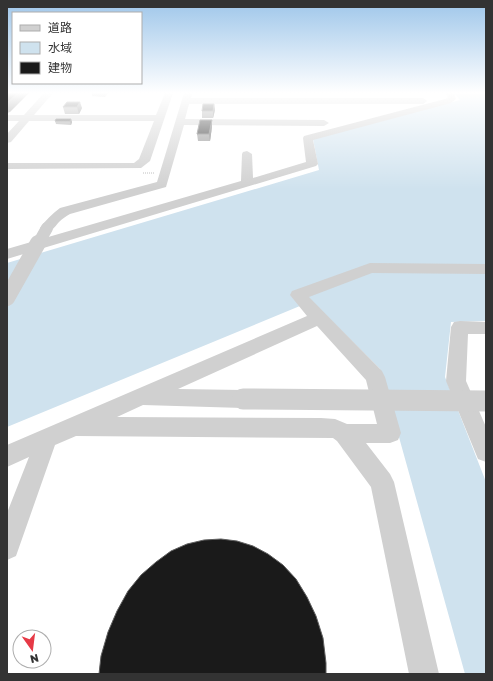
<svg xmlns="http://www.w3.org/2000/svg" width="493" height="681" viewBox="0 0 493 681" font-family="'Golos Text','Noto Sans JP',sans-serif">
<rect width="100%" height="100%" fill="#fff"/>
<path fill="#cfe2ee" d="M 454,93 L 486,93 L 486,321 L 451,322 L 445,377 L 486,482 L 486,674 L 465,674 L 380,369 L 312,301 L 7,427 L 7,263 L 319,170 L 313,139 L 460,100 Z"/>
<g fill="none" stroke-linecap="round" stroke-linejoin="round">
<path stroke="#cdcdcd" stroke-width="1.5" stroke-dasharray="1 1" stroke-linecap="butt" d="M 143,173 L 154,173"/>
<g fill="#d0d0d0" fill-rule="evenodd">
<path d="M 44,93 L 53,93 L 34,115 L 156,115 L 165,93 L 173,93 L 150,161 L 141,168 L 7,169 L 7,163 L 134,163 L 139,159 L 154,121 L 29,121 L 11,142 L 7,143 L 7,134 L 19,121 L 7,121 L 7,115 L 24,115 Z"/>
<path d="M 184,93 L 192,93 L 191,98 L 423,98 L 427,101 L 423,104 L 189,104 L 185,119 L 324,120 L 329,123 L 324,126 L 184,125 L 166,187 L 70,214 C 66,216 62,219 59,222 C 53,229 51,233 42,231 L 40,228 C 46,220 52,214 60,208 L 157,182 Z"/>
<path d="M 446,93 L 454,93 L 456,99 L 451,103 L 313,140 L 318,164 L 316,166 L 7,259 L 7,249 L 241,181 L 242,154 L 243,152 L 247,151 L 252,154 L 253,178 L 306,162 L 303,138 L 304,136 L 445,99 L 448,98 Z"/>
<path d="M 370,263 L 486,264 L 486,274 L 372,273 L 309,297 L 382,371 L 385,377 L 401,433 L 398,440 L 390,443 L 366,443 L 390,474 L 394,482 L 439,674 L 409,674 L 371,487 L 337,441 L 333,438 L 76,436 L 55,445 L 16,556 L 7,560 L 7,513 L 29,457 L 7,467 L 7,445 L 307,316 L 290,295 L 292,291 ZM 317,326 L 366,380 L 377,424 L 347,424 L 335,419 L 321,418 L 117,417 L 143,405 L 243,408 L 250,405 L 253,399 L 250,393 L 243,390 L 178,389 Z"/>
<path d="M 460,321 L 486,322 L 486,334 L 468,334 L 466,381 L 486,427 L 486,462 L 478,459 L 446,381 L 451,327 L 454,322 Z"/>
</g>
<path stroke="#d0d0d0" stroke-width="12" d="M 38,244 L 47,228"/>
<path stroke="#d0d0d0" stroke-width="16" d="M 7,298 L 38,243"/>
<path stroke="#d0d0d0" stroke-width="21" d="M 243,399 L 486,401"/>
</g>
<g fill="#8c8c8c">
<path d="M 92,93 L 108,93 L 105,97 L 92,96 Z"/>
<path d="M 67,102 L 82,108 L 79,114 L 65,114 L 63,107 Z"/>
<path d="M 214,104 L 215,110 L 213,118 L 202,118 L 202,111 Z"/>
<path d="M 71,119 L 72,122 L 71,125 L 56,124 L 55,121 Z"/>
<path d="M 212,120 L 212,127 L 210,141 L 198,141 L 197,134 Z"/>
</g>
<g fill="#5f5f5f">
<path d="M 18,93 L 29,93 L 10,112 L 7,113 L 7,103 Z"/>
<path d="M 80,102 L 82,108 L 79,114 L 77,107 Z"/>
<path d="M 214,104 L 215,110 L 213,118 L 213,111 Z"/>
<path d="M 71,119 L 72,122 L 71,125 L 70,121 Z"/>
<path d="M 212,120 L 212,127 L 210,141 L 209,134 Z"/>
</g>
<g fill="#1a1a1a" stroke="#5f5f5f">
<path d="M 7,93 L 18,93 L 7,103 Z"/>
<path d="M 67,102 L 80,102 L 77,107 L 63,107 Z"/>
<path d="M 203,104 L 214,104 L 213,111 L 202,111 Z"/>
<path d="M 56,119 L 71,119 L 70,121 L 55,121 Z"/>
<path d="M 200,120 L 212,120 L 209,134 L 197,134 Z"/>
<path d="M 221,539 L 237,541 L 253,546 L 268,554 L 283,565 L 296,579 L 307,597 L 316,616 L 323,638 L 326,663 L 326,674 L 99,674 L 101,656 L 108,632 L 117,611 L 128,591 L 141,575 L 156,562 L 171,551 L 187,544 L 204,540 Z"/>
</g>
<linearGradient id="sky" x2="0" y2="1"><stop stop-color="#9ec6ea"/><stop offset="0.49" stop-color="#fff"/><stop offset="1" stop-color="#fff" stop-opacity="0"/></linearGradient>
<rect width="493" height="189" fill="url(#sky)"/>
<rect width="493" height="681" fill="none" stroke="#333333" stroke-width="16"/>
<rect x="12" y="12" width="130" height="72" fill="#ffffff" stroke="#adadad"/>
<rect x="20" y="25" width="20" height="6" fill="#d0d0d0" stroke="#adadad"/>
<text x="48" y="32" font-size="12" fill="#333333">道路</text>
<rect x="20" y="42" width="20" height="12" fill="#cfe2ee" stroke="#adadad"/>
<text x="48" y="52" font-size="12" fill="#333333">水域</text>
<rect x="20" y="62" width="20" height="12" fill="#1a1a1a" stroke="#adadad"/>
<text x="48" y="72" font-size="12" fill="#333333">建物</text>
<g transform="translate(32 649) rotate(166)"><circle r="19" fill="#ffffff" stroke="#adadad"/>
<path d="M0-3L7 15L0 10L-7 15Z" fill="#e63946"/>
<text y="-6" font-size="11" font-weight="bold" text-anchor="middle" fill="#333333">N</text>
</g>
</svg>
